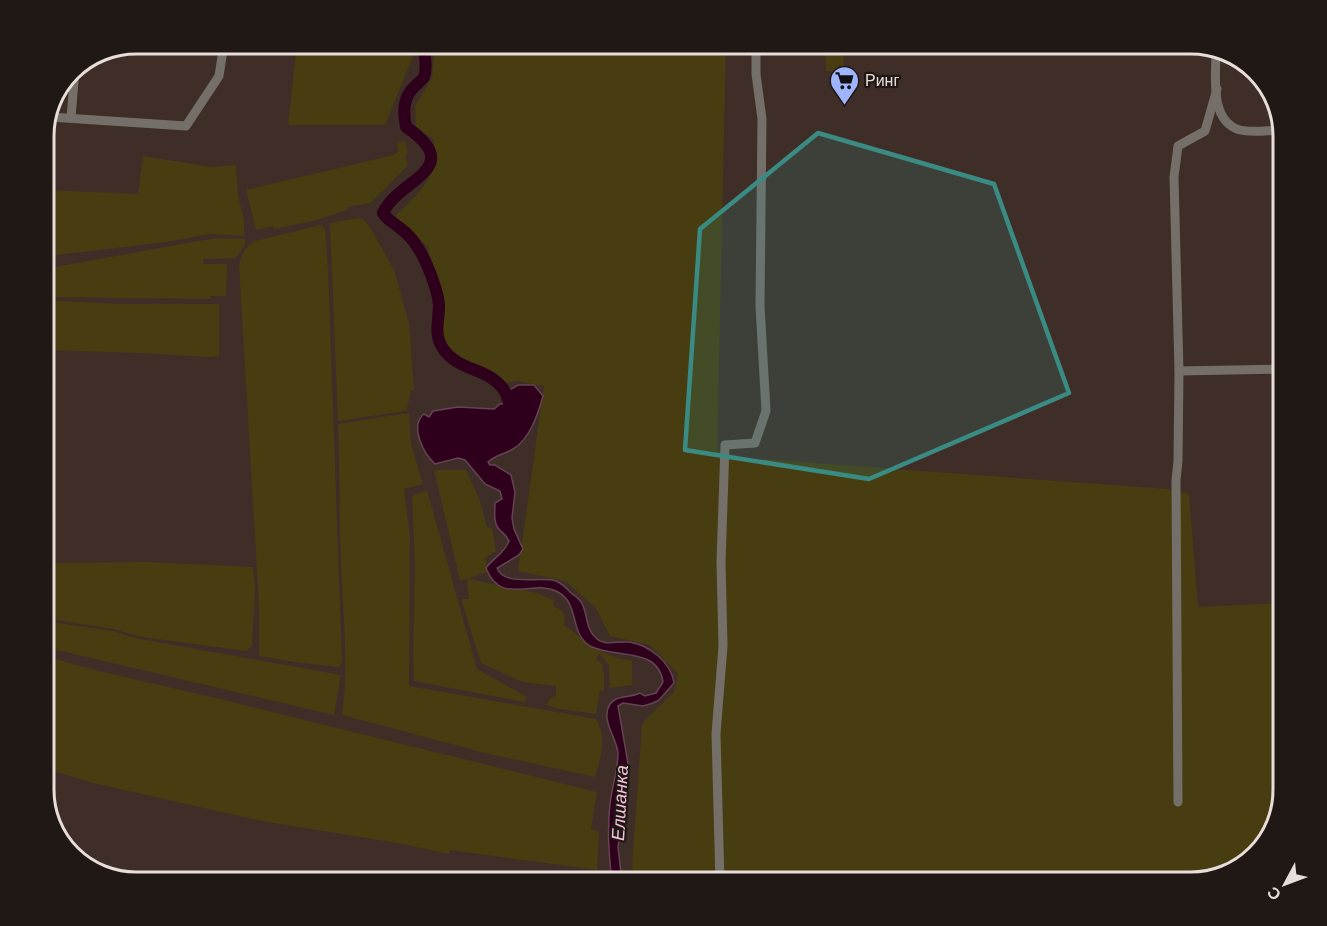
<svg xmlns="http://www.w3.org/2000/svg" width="1327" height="926" viewBox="0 0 1327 926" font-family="Arial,sans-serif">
<rect width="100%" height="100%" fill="#3e2e27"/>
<g fill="#473d11">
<path d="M 297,44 L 418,44 L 385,125 L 288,125 Z"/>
<path d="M 439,44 L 726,44 L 717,450 L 730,457 L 1168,489 L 1189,494 L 1198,607 L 1283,603 L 1283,791 L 1268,842 L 1232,873 L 1192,882 L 636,882 L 632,867 L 642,724 L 674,692 L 678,674 L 650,645 L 610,636 L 596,608 L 565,581 L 518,571 L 544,386 L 518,381 L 504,383 L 451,353 L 441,338 L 428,247 L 395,216 C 418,195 442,173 433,139 L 416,127 L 415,106 L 432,78 L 434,54 Z"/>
<path d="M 825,44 L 843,44 L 844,71 L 826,71 Z"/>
<path d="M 405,141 L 408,152 L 405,156 L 408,165 L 371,203 L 348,207 L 347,210 L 317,220 L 274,229 L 273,226 L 256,230 L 246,190 L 394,155 L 398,152 L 397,143 Z"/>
<path d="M 143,156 L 211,167 L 236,165 L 238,195 L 244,221 L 244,236 L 210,234 L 167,242 L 48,256 L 48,260 L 44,261 L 44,190 L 138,194 Z"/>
<path d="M 359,218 L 363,219 L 370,227 L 394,270 L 409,323 L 414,390 L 411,390 L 407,409 L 405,411 L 338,421 L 330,223 Z"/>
<path d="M 321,225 L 325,229 L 328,269 L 342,661 L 339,667 L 294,662 L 259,656 L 259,606 L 239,265 L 243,252 L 252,242 Z"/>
<path d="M 215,238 L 245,239 L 245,244 L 236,258 L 203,259 L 203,264 L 227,264 L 226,296 L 210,296 L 211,299 L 44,297 L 44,269 Z"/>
<path d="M 44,300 L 118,304 L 219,304 L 219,356 L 208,357 L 142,353 L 44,350 Z"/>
<path d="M 401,414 L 409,414 L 411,444 L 423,484 L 404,489 L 410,536 L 409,686 L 596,719 C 607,738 601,757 595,777 L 485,753 L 342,715 C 349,665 343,613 341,563 C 339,516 340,470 338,424 Z"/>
<path d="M 434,470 L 466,470 L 479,498 L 487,527 L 492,528 L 496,551 L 485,558 L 488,572 C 477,573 471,580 460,580 Z"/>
<path d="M 427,490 L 477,669 L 527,697 L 524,702 L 414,681 L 413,651 L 415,565 L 412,496 Z"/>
<path d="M 148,562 L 253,567 L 255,587 L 252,646 L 246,651 L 142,637 L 113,629 L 44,618 L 44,563 Z"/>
<path d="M 469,579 L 537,593 L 555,601 L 553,605 L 563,612 L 565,621 L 563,624 C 589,643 598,655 632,661 L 632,685 L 610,688 L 609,665 L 599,654 L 596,658 L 603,665 L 602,671 L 604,672 L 604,690 L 600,691 L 596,714 L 560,709 L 546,705 L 552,697 L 556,696 L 556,686 L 522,682 L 481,663 L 461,599 L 469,599 L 467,581 Z"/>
<path d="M 44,621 L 113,631 L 135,638 L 341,675 L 334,715 L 44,647 Z"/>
<path d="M 44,656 L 99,671 L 220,699 L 597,792 L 591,829 L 599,831 L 597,870 L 450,850 L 449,854 L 403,844 L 262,821 L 93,783 L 44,768 Z"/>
</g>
<path fill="#2f001b" stroke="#664354" stroke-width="1.5" d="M 518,385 L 534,385 L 543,396 C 538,414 530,439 513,449 C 505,454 495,455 488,462 L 490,465 L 495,465 L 511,475 L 515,492 L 512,518 L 514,529 L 523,549 L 519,555 L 497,568 C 504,587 540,576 556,581 C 563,584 566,588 571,593 C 576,597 581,599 583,606 C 588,618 586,630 597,639 C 605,646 619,641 629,642 C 649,645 671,662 674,683 L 659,700 L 653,703 L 643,706 L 623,703 L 618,706 L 629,769 L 622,790 L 625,809 L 622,818 L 618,847 L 622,882 L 612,882 C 609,855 607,831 610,804 C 612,786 618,771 618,753 C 617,738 600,720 610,704 C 616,695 630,698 640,693 L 645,696 L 656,693 L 663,682 C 658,646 614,659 590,646 C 569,633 580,604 558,592 C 533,578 501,607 486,568 C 494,557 504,554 509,541 C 506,534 503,534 499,529 C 493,523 495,511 495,503 L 502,499 L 500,491 L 485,484 L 465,460 L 458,458 L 435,464 C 424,454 409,426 424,414 L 429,417 L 433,411 L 458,407 L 494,409 L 500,404 L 508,403 L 509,396 L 506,392 Z"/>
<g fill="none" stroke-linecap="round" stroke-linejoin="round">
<path stroke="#2f001b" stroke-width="12" d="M 424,44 C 424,53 428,68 424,77 C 422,80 417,84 414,87 C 403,98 403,112 406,127 C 468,169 398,179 383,213 C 388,221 393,222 400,228 C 413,237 421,251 427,265 C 432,277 438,292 439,305 C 439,322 433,335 444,350 C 460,372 488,367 504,390 C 509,397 510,408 512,417"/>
<g stroke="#756f69" stroke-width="9">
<path d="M 131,45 L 224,44"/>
<path d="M 1216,51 C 1216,76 1209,121 1240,130 C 1252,133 1269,130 1282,130"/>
<path d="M 50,117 L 186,126 L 219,76 L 224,44"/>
<path d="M 71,118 L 75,69"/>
<path d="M 1179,371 L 1283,369"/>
<path d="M 1178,802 L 1176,480 L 1178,461 L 1179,371 L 1174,177 L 1178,146 L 1205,131 L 1217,89"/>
<path d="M 720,882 L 716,734 L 723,646 L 721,562 L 725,445 L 755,443 L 766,411 L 760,306 L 762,119 L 756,74 L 756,44"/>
</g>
</g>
<path fill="#3a8b83" fill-opacity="0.2" stroke="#3a8b83" stroke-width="4.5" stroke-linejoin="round" d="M 818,133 L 994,184 L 1069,393 L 869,479 L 685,450 L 700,229 Z"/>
<defs>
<symbol id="supermarket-pin" viewBox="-11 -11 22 30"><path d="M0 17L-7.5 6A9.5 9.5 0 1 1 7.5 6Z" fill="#9eb4fd" stroke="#1f1815"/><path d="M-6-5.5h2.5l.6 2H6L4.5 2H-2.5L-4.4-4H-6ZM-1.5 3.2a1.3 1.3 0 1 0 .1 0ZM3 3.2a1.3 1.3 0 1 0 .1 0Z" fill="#111"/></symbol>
</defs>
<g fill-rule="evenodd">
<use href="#supermarket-pin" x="828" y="64" width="33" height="45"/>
</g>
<g text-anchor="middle" stroke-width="4.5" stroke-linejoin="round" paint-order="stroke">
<g font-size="16" fill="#e8ded9" stroke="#1f1815" text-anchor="start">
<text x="865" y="86">Ринг</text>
</g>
<g font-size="18" font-style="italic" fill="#f8c2da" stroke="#1f1815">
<text transform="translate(620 803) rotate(-87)" y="6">Елшанка</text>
</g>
</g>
<path d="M0 0H1327V926H0ZM136 54H1191A82 82 0 0 1 1273 136V790A82 82 0 0 1 1191 872H136A82 82 0 0 1 54 790V136A82 82 0 0 1 136 54Z" fill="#1f1815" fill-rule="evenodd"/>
<path fill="none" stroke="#e8ded9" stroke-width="3" d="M136 54H1191A82 82 0 0 1 1273 136V790A82 82 0 0 1 1191 872H136A82 82 0 0 1 54 790V136A82 82 0 0 1 136 54Z"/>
<g transform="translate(1285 884) rotate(229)" stroke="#1f1815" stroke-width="4.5" paint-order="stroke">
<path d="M0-4.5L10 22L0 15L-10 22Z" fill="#e8ded9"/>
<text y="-9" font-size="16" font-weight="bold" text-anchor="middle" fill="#e8ded9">С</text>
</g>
</svg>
